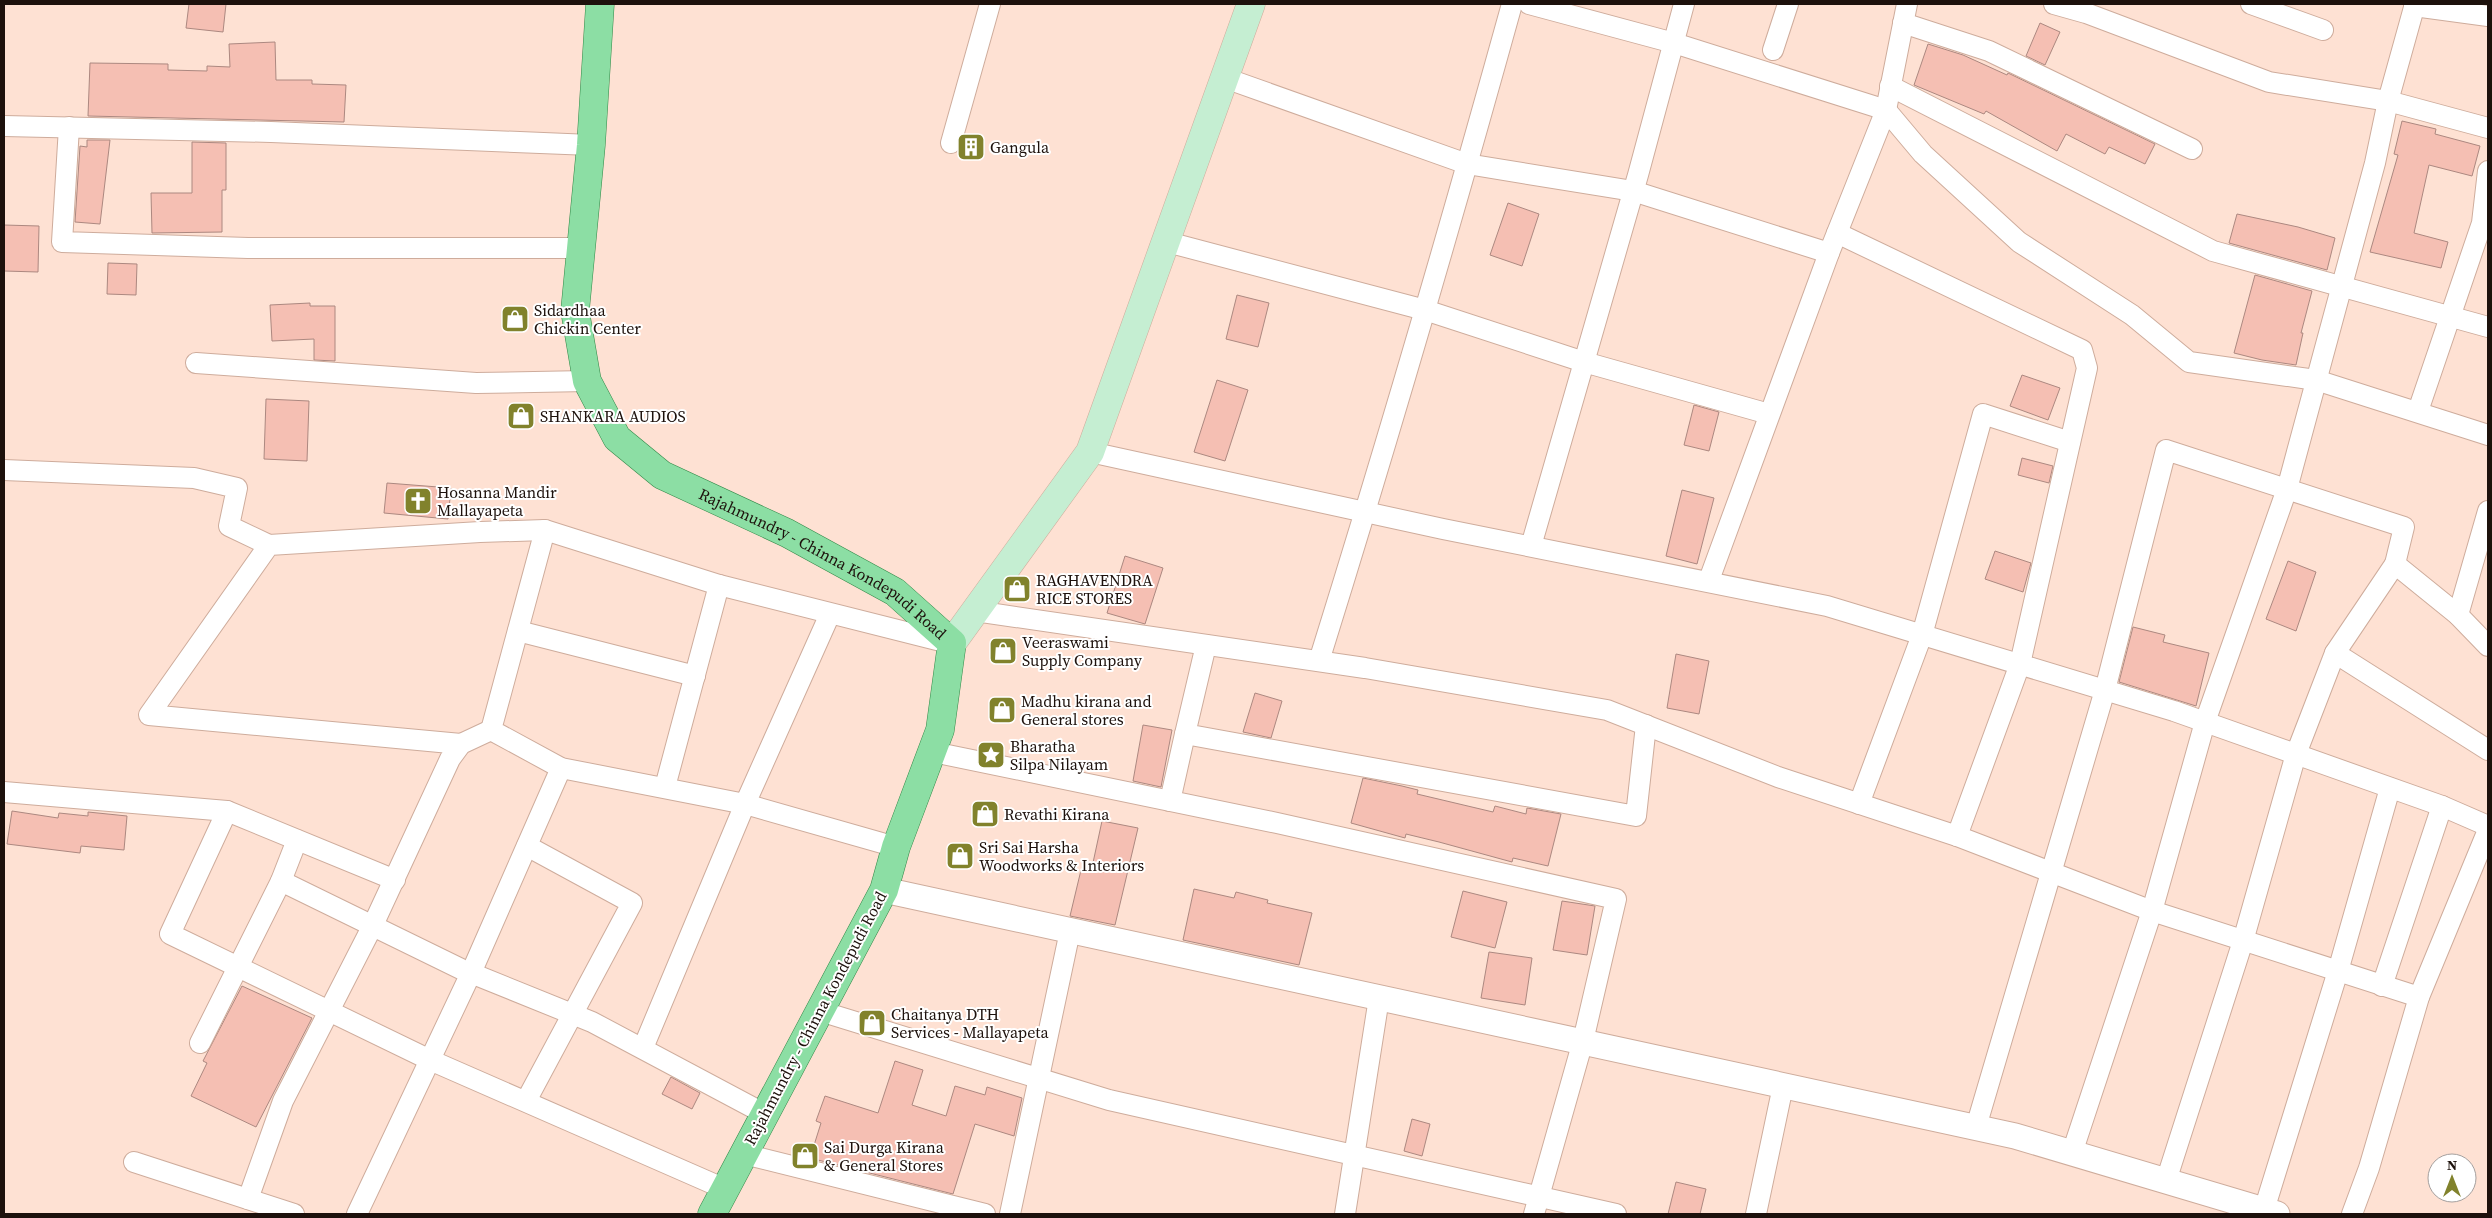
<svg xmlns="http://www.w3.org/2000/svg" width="2492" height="1218" viewBox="0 0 2492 1218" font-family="'Source Serif 4',serif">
<rect width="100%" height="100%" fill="#fee1d3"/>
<g fill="#f5bfb3" stroke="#ac8880">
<path d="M 189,4 L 226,4 L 223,32 L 186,28 Z"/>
<path d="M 2040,23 L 2060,32 L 2045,65 L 2026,56 Z"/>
<path d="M 275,42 L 276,80 L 312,80 L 312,84 L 346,85 L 344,122 L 88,116 L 90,63 L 168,64 L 168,70 L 207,71 L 207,66 L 230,67 L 229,44 Z"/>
<path d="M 1928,44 L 1963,55 L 2007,75 L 2008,73 L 2155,144 L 2145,164 L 2109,147 L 2105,154 L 2066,134 L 2057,151 L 1986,111 L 1984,114 L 1914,85 Z"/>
<path d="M 2402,121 L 2436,129 L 2435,134 L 2480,146 L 2472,176 L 2429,165 L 2414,233 L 2448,242 L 2441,268 L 2370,252 L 2398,155 L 2394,154 Z"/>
<path d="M 87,140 L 110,140 L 100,224 L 75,222 L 80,146 L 87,147 Z"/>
<path d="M 192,142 L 226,143 L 226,190 L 222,190 L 222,232 L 152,233 L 151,193 L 192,193 Z"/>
<path d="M 1508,203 L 1539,214 L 1522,266 L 1490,255 Z"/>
<path d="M 2237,214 L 2298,227 L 2335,238 L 2327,270 L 2229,243 Z"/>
<path d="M 4,225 L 39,226 L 38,272 L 4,271 Z"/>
<path d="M 108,263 L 137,264 L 136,295 L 107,294 Z"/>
<path d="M 2255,275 L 2312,291 L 2301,333 L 2303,333 L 2296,365 L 2262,360 L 2234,353 Z"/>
<path d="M 1237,295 L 1269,303 L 1258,347 L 1226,339 Z"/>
<path d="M 310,303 L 310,306 L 335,306 L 335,361 L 314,360 L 314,339 L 272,341 L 270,305 Z"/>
<path d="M 2022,375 L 2060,388 L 2048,420 L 2010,406 Z"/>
<path d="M 1217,380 L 1248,390 L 1225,461 L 1194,452 Z"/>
<path d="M 266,399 L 309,401 L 307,461 L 264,459 Z"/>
<path d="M 1694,405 L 1719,412 L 1709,451 L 1684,445 Z"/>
<path d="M 2022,458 L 2053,466 L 2049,483 L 2018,475 Z"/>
<path d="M 387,483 L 451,488 L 448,519 L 384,513 Z"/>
<path d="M 1682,490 L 1714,498 L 1697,564 L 1666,556 Z"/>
<path d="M 1995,551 L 2031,563 L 2023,592 L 1985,579 Z"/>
<path d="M 1125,556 L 1163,568 L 1145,624 L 1107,613 Z"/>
<path d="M 2288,561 L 2316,572 L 2296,631 L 2266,619 Z"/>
<path d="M 2133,627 L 2165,635 L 2163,642 L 2209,653 L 2196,706 L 2119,682 Z"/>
<path d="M 1676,654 L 1709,661 L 1699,714 L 1667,708 Z"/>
<path d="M 1255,693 L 1282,701 L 1271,738 L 1243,732 Z"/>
<path d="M 1143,725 L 1172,730 L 1161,787 L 1133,781 Z"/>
<path d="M 1363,778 L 1402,786 L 1418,790 L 1417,794 L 1493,812 L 1495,806 L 1526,814 L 1527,808 L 1561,814 L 1548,866 L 1513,858 L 1512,862 L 1439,842 L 1406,834 L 1405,838 L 1351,823 Z"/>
<path d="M 12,811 L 58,818 L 59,813 L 88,816 L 88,812 L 127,816 L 124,850 L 81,846 L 80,853 L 7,844 Z"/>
<path d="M 1102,821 L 1138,828 L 1115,925 L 1070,916 L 1081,870 L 1091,872 Z"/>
<path d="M 1194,889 L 1234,898 L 1236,892 L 1268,900 L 1267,903 L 1312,913 L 1299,965 L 1183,940 Z"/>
<path d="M 1463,891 L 1507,902 L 1495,948 L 1451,937 Z"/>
<path d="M 1562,901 L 1595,906 L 1587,955 L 1553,950 Z"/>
<path d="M 1489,952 L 1532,958 L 1525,1005 L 1481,998 Z"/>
<path d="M 242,986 L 312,1018 L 256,1127 L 191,1096 L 207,1063 L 203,1061 Z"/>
<path d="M 895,1061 L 923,1070 L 912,1105 L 946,1116 L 955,1086 L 985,1095 L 987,1087 L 1022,1098 L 1014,1136 L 975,1124 L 953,1194 L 810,1158 L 821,1123 L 816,1121 L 825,1096 L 878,1113 Z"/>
<path d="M 671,1077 L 700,1093 L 692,1109 L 662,1094 Z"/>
<path d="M 1412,1119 L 1430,1124 L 1422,1156 L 1404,1151 Z"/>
<path d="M 1676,1182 L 1706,1189 L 1700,1214 L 1668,1214 Z"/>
</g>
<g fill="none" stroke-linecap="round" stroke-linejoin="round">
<defs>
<g id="minor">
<path d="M 1529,4 L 1674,43 L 1886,110 L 1923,154 L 2019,242 L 2132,315 L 2189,362 L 2316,380 L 2488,435"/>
<path d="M 2054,4 L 2086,13 L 2269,82 L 2388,101 L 2488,128"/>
<path d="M 2251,4 L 2323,30"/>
<path d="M 2414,6 L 2488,16"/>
<path d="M 1903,23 L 1989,51 L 2192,149"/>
<path d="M 1773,50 L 1788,4"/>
<path d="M 1225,78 L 1467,164 L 1633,191 L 1829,253"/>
<path d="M 1890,86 L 2213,251 L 2488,327"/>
<path d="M 4,126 L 271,132 L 591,145"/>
<path d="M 69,127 L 62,242 L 248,248 L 581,248"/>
<path d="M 951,143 L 990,4"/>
<path d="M 1837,233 L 2082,350 L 2087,368 L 2020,664 L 1957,836"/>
<path d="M 1167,242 L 1425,310 L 1584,362 L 1769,414"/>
<path d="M 196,363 L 476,383 L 587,381"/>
<path d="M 2418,411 L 2482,223 L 2488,171"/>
<path d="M 1090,452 L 1443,529 L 1827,606 L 2174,711 L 2442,806 L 2488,826"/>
<path d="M 4,470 L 194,478 L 237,488 L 229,526 L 269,545"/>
<path d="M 1531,546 L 1638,175 L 1684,4"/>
<path d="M 1709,580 L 1829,253 L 1886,110 L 1907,4"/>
<path d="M 975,611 L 1365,668 L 1607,710 L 1778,777 L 1957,836 L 2152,911 L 2419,997"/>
<path d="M 2458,615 L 2488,511"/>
<path d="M 518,631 L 695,676"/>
<path d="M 1206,645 L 1185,734 L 1636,816 L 1646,725"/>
<path d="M 2335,653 L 2488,750"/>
<path d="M 1319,661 C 1387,443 1451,224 1512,4"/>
<path d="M 461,744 L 149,715 L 269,545 L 480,532 L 545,530"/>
<path d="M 933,752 L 1277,823 L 1616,899 L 1583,1041 L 1534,1214"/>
<path d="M 665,787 L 719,585"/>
<path d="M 4,792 L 227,811 L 395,880"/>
<path d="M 1170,801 L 1185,734"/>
<path d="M 1859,804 L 1922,635 L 1983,414 L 2070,442"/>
<path d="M 227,811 L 170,934 L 430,1060 L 725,1189"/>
<path d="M 896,847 L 745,804 L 561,768 L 491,730 L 545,530 L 719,585 L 949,643"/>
<path d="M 281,881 L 461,969 L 592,1022 L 765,1114"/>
<path d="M 2382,986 L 2442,806"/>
<path d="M 820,1011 L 1109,1100 L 1616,1214"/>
<path d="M 200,1043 L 281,881 L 297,840"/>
<path d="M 643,1048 L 745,804 L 830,614"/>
<path d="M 526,1101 L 632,903 L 527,846"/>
<path d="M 1976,1127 L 2105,690 L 2166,450 L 2404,527 L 2395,564 L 2458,615 L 2488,646"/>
<path d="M 2072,1153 L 2152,911 L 2205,722 L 2287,489 L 2375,163 L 2388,101 L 2415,4"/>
<path d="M 744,1154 L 985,1214"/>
<path d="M 134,1162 L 294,1214"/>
<path d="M 2166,1181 L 2243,941 L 2296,754 L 2335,653 L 2395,564"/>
<path d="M 248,1199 L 283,1101 L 373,925 L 450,759 L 461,744 L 491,730"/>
<path d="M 2264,1210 L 2338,971 L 2390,788"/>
<path d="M 357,1214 L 471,973 L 561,768"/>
<path d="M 1010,1214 L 1070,931"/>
<path d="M 1345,1214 L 1379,998"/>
<path d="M 1756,1214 L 1783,1086"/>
<path d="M 2352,1214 L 2369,1168 L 2419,997 L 2488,830"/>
</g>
<path id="tertiary" d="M 884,890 L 2015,1136 L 2277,1214"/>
<path id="secondary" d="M 952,643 L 1090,452 L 1251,4"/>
<g id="primary">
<path id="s1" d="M 600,4 L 591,145 L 575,311 L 587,381 L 617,438 L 662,475 L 787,533 L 895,592 L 952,643 L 940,730 L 896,847 L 884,890 L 712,1214"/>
</g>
</defs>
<use href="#minor" stroke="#ceac9c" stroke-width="22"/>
<use href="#tertiary" stroke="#ceac9c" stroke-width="27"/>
<use href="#secondary" stroke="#ceac9c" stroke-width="29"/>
<use href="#primary" stroke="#338848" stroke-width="29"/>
<use href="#minor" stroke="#fff" stroke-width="20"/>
<use href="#tertiary" stroke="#fff" stroke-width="25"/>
<use href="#secondary" stroke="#c5eed2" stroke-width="28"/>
<use href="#primary" stroke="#8cdea4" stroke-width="28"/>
</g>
<defs>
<symbol id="building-square" viewBox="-11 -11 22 22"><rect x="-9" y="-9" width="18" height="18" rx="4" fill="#81822c" stroke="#fff"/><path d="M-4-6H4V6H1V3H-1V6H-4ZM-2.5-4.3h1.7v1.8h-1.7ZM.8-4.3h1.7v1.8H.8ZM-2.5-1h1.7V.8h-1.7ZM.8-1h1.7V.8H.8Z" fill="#fff"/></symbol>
<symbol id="shop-square" viewBox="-11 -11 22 22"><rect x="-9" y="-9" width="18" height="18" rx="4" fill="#81822c" stroke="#fff"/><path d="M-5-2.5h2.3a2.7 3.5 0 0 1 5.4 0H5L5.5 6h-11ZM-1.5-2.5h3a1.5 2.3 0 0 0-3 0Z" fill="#fff"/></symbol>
<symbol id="church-square" viewBox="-11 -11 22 22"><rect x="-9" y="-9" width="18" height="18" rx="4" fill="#81822c" stroke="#fff"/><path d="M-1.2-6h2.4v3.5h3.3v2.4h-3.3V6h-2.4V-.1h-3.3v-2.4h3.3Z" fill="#fff"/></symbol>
<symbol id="sight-square" viewBox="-11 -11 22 22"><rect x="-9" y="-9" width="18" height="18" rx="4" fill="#81822c" stroke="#fff"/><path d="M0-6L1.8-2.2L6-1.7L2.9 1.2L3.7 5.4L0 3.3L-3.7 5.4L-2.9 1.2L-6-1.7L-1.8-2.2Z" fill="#fff"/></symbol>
</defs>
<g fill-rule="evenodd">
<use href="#building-square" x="955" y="131" width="32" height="32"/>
<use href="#shop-square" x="499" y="303" width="32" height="32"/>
<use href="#shop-square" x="505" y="400" width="32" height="32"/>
<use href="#church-square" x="402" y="485" width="32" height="32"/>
<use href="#shop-square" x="1001" y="573" width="32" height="32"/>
<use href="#shop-square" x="987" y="635" width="32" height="32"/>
<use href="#shop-square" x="986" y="694" width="32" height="32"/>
<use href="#sight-square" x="975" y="739" width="32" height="32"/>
<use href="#shop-square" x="969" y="798" width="32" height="32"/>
<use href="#shop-square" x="944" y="840" width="32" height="32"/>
<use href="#shop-square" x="856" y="1007" width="32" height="32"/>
<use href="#shop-square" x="789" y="1140" width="32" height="32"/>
</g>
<g text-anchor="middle" stroke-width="4" stroke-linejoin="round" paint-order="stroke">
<g font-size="16" fill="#1d110c" stroke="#fff" text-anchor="start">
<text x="990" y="153">Gangula</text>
<text x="534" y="316">Sidardhaa<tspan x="534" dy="18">Chickin Center</tspan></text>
<text x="540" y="422">SHANKARA AUDIOS</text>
<text x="437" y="498">Hosanna Mandir<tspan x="437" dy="18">Mallayapeta</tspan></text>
<text x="1036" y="586">RAGHAVENDRA<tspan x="1036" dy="18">RICE STORES</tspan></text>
<text x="1022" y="648">Veeraswami<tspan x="1022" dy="18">Supply Company</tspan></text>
<text x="1021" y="707">Madhu kirana and<tspan x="1021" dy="18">General stores</tspan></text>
<text x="1010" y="752">Bharatha<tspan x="1010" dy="18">Silpa Nilayam</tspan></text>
<text x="1004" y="820">Revathi Kirana</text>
<text x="979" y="853">Sri Sai Harsha<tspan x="979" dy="18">Woodworks &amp; Interiors</tspan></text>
<text x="891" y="1020">Chaitanya DTH<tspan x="891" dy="18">Services - Mallayapeta</tspan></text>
<text x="824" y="1153">Sai Durga Kirana<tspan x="824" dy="18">&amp; General Stores</tspan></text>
</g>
<g font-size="16" fill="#1d110c" stroke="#fff">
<text dy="6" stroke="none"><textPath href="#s1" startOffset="686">Rajahmundry - Chinna Kondepudi Road</textPath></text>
<text transform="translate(815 1018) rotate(-62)" y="6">Rajahmundry - Chinna Kondepudi Road</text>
</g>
</g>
<rect width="2492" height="1218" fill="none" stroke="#1d110c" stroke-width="10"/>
<g transform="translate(2452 1178)"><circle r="24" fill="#ffffff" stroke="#a5a09e"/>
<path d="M0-4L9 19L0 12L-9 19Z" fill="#81822c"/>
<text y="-8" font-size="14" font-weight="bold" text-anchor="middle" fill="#1d110c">N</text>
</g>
</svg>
